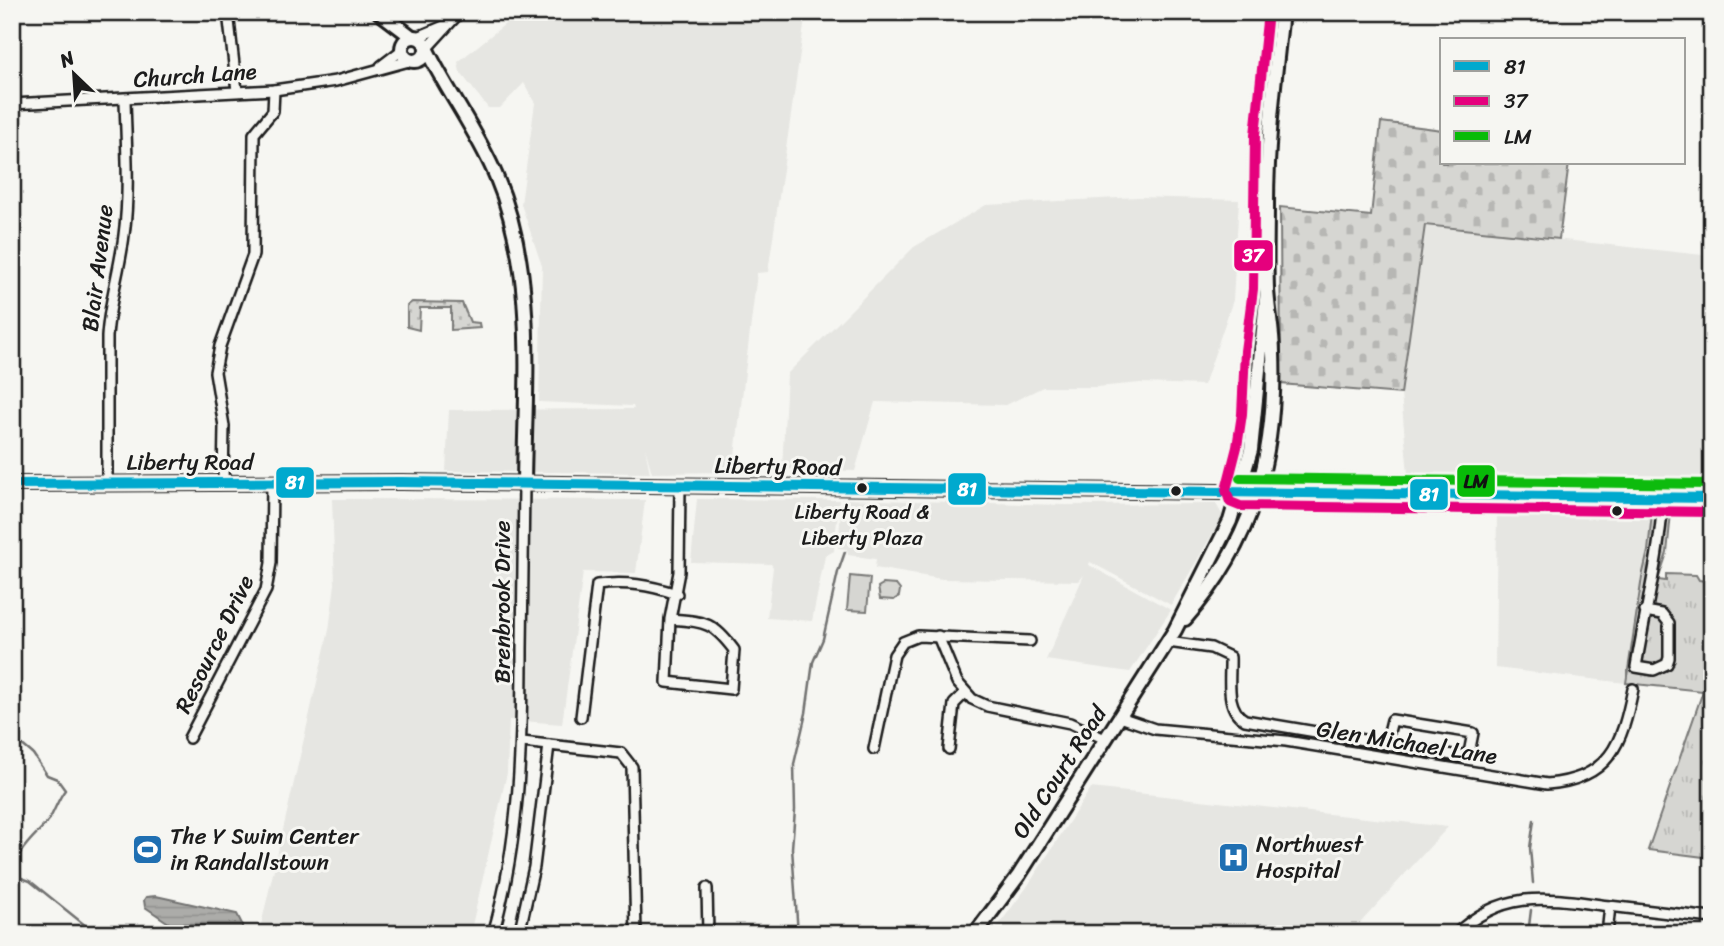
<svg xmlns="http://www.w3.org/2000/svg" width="1724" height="946" viewBox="0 0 1724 946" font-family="Sriracha,sans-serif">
<defs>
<pattern id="grass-dots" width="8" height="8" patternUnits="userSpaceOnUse" patternTransform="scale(1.75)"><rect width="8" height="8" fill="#d6d6d2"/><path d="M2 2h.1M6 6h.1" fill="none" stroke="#b7b7b4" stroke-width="1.8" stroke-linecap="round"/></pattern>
<pattern id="cemetery-stones" width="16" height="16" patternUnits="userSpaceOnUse" patternTransform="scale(1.75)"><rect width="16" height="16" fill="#d6d6d2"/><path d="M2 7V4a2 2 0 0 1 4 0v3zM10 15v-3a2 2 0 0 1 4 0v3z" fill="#b7b7b4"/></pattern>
<pattern id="park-tufts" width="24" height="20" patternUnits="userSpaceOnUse" patternTransform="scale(1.75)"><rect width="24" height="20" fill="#d6d6d2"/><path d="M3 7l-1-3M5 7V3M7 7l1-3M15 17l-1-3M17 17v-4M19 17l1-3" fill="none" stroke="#b7b7b4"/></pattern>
<pattern id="water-rules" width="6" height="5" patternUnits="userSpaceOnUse" patternTransform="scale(1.75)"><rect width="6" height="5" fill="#acaca9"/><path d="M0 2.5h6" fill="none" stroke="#939391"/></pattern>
</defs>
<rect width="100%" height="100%" fill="#f6f6f2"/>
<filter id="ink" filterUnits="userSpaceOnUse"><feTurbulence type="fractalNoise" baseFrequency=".0143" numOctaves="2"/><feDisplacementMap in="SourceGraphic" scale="14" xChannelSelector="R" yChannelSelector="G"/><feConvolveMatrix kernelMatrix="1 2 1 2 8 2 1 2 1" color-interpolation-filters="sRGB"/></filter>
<g filter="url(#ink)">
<g fill="#e6e6e2">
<path d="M 520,12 L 806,12 L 768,272 L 757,273 L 733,472 L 652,473 L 645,448 L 650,473 L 446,471 L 449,410 L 634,409 L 633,406 L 539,402 L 542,266 L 521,204 L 535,103 L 524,83 L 500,108 L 488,108 L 460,72 L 458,62 Z"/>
<path d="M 1138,197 L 1239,200 L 1233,300 L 1204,385 L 1140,383 L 1097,387 L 1043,387 L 1006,405 L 875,402 L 855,471 L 782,469 L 787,374 L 914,247 L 986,205 Z"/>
<path d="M 1425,225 L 1712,256 L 1712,481 L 1408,475 L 1401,394 Z"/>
<path d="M 332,499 L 645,500 L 636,573 L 583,572 L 562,724 L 509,720 L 507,773 L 470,934 L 259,934 L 329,630 L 335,584 Z"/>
<path d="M 697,499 L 839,500 L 834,551 L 825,556 L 812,621 L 767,618 L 773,567 L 771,564 L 691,562 Z"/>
<path d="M 842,499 L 1063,505 L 1216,504 L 1223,516 L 1171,605 L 1090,562 L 1089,565 L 1171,610 L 1130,672 L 1046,660 L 1084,575 L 1079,581 L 942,579 L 875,568 L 876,559 L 848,555 L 847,549 L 838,548 Z"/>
<path d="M 1497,511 L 1652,513 L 1648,551 L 1642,577 L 1626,683 L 1495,668 Z"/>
<path d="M 1091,788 L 1448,827 L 1350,934 L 992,934 L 1027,887 Z"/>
</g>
<path fill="url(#grass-dots)" stroke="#797977" stroke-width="2" d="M 412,302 L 462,303 L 470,322 L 479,323 L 480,328 L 451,330 L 451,308 L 420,308 L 419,330 L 407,327 L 407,306 Z"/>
<path fill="url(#cemetery-stones)" stroke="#797977" stroke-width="2" d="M 1381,122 L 1442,130 L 1442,163 L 1569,163 L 1559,239 L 1425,225 L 1401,394 L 1281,384 L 1280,207 L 1371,216 Z"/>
<g fill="url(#park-tufts)" stroke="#797977" stroke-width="2">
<path d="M 1652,513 L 1671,513 L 1667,553 L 1658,580 L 1666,581 L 1666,574 L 1696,575 L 1699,580 L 1712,582 L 1712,858 L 1648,850 L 1703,691 L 1626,683 L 1642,577 L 1648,551 Z"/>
<path d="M 883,584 L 896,585 L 900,590 L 899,596 L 894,600 L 880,599 L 878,587 Z"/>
</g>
<path fill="#d6d6d2" stroke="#797977" stroke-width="2" d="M 850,576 L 870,578 L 867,611 L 847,610 Z"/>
<path fill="url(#water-rules)" stroke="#727271" stroke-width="2" d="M 156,896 L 237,914 L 242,924 L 242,934 L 185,934 L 145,907 L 144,900 L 146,897 Z"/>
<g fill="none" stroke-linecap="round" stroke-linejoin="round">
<g stroke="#727271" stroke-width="2.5">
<path d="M 12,735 L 14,737"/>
<path d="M 20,743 L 33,754 L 47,775 L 57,779 L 65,790 C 58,799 55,810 49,820 C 37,835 10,854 16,876 L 30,881 L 96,934"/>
<path d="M 1533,883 L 1530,848 L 1534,820"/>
<path d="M 798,934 L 792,848 L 795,810 L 794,764 L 806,713 L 813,662 L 823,639 L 838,572 L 845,552"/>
<path d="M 1528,934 L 1531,910"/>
</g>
<defs>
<g id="minor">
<path d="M 228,12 L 237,91"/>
<path d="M 418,37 L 444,26"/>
<path d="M 427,48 L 460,12"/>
<path d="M 381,66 L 402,50"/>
<path d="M 12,104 L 274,90 L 336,81 L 409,61"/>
<path d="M 107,483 L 107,337 C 109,302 120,270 124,235 C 130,191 126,144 125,99"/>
<path d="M 223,483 L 224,426 L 215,372 L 220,346 L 253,255 L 254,134 L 273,111 L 274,90"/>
<path d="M 1645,611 L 1662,614 L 1669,623 L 1669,658 L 1667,664 L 1654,670 L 1636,667 C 1645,611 1660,555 1663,497"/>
<path d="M 670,619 L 667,682 L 731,689 L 734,650 C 712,621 705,622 670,619 L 679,572 L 680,486"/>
<path d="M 938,636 L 957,682 L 972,699 L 987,706 L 1070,723 L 1105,739"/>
<path d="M 1168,642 L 1211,648 L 1230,657 C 1231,677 1224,709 1245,720 L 1458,756 L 1469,753 L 1473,733 L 1392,720 L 1386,744"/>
<path d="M 581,717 L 597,585 C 626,581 649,585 677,594"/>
<path d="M 1120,717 L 1155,729 L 1286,741 L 1547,784 C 1610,779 1622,744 1633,689"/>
<path d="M 189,738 L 266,590 L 271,563 L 272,483"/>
<path d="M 522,742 L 549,745"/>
<path d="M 874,749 L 894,655 L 903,642 L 918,636 L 1030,641"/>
<path d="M 949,749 L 954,704 L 965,693"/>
<path d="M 707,888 L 708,934"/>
<path d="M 493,934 C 520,840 522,745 522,649 C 523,594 523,539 524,484"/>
<path d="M 519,934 L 534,867 L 549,745 L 621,753 L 632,767 L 636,934"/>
<path d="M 1456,934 C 1504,888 1549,898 1609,906 C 1643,910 1677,914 1712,918"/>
<path d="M 1607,934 L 1610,906"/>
</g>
<g id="major">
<path d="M 379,12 L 412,37"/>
<circle cx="414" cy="49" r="12"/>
<path d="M 427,50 C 448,93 477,131 496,176 C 537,273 525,382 524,484"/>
<path d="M 12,484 L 401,482 L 1712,498"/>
<path d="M 1185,619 C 1253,542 1277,455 1273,353 C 1273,331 1268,310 1267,289 C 1266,261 1267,232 1267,204 C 1267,140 1275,76 1282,12"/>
<path d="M 975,934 L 1019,875 L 1175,630 L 1230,521 L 1251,450 L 1267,290"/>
</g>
</defs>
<use href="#minor" stroke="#1c1c1c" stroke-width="14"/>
<use href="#major" stroke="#1c1c1c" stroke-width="18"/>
<use href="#minor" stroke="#f6f6f2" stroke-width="9"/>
<use href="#major" stroke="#f6f6f2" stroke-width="12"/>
<defs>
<path id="bus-1" d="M 12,484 L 401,482 L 1712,498"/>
<path id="bus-2" d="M 1268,12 L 1255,135 L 1253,289 L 1245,351 L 1242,414 L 1237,447 L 1226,490 L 1230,502 L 1240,506 L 1712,512"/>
<path id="bus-3" d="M 1240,478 L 1712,484"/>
</defs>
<use href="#bus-1" stroke="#f6f6f2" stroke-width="16"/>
<use href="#bus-2" stroke="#f6f6f2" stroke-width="16"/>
<use href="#bus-3" stroke="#f6f6f2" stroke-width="16"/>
<use href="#bus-1" stroke="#00a9ce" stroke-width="10"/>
<use href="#bus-2" stroke="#e5007d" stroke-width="10"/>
<use href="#bus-3" stroke="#08bb08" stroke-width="10"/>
</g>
</g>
<defs>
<symbol id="stadium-square" viewBox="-11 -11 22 22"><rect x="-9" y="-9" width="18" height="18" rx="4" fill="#1f6fb2" stroke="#f6f6f2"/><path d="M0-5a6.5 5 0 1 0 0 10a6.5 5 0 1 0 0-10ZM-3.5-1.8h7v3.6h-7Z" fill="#fff"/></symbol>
<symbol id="hospital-square" viewBox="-11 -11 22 22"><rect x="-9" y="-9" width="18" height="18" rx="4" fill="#1f6fb2" stroke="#f6f6f2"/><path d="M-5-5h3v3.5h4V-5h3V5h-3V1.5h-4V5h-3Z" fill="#fff"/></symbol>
</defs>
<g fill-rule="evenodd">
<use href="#stadium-square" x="130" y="832" width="35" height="35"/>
<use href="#hospital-square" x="1216" y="840" width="35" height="35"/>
</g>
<g fill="#1c1c1c" stroke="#f6f6f2" stroke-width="2.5">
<circle cx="862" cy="488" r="6"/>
<circle cx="1176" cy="491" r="6"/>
<circle cx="1617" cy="511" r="6"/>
</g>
<g text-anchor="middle" stroke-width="6" stroke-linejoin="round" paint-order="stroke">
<g font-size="21" fill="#1c1c1c" stroke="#f6f6f2">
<text x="862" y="519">Liberty Road &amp;<tspan x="862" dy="26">Liberty Plaza</tspan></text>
</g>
<g font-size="23" fill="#1c1c1c" stroke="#f6f6f2">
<text transform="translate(195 75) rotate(-4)" y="8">Church Lane</text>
<text transform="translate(97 268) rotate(-83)" y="8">Blair Avenue</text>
<text x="190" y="470">Liberty Road</text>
<text transform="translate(778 466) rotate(1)" y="8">Liberty Road</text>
<text transform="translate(502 602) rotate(-90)" y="8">Brenbrook Drive</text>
<text transform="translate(214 644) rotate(-64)" y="8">Resource Drive</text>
<text transform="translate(1407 742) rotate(9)" y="8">Glen Michael Lane</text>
<text transform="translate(1059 772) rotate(-57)" y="8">Old Court Road</text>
</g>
<g font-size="23" fill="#1c1c1c" stroke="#f6f6f2" text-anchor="start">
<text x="170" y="844">The Y Swim Center<tspan x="170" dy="26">in Randallstown</tspan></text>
<text x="1256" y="852">Northwest<tspan x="1256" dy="26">Hospital</tspan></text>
</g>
</g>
<g stroke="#f6f6f2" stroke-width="2.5">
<rect x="1233" y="239" width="41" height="33" rx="7" fill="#e5007d"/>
<rect x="1456" y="464" width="40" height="34" rx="7" fill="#08bb08"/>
<rect x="275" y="466" width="40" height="33" rx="7" fill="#00a9ce"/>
<rect x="947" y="472" width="40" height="34" rx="7" fill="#00a9ce"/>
<rect x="1409" y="478" width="40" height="33" rx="7" fill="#00a9ce"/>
</g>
<g font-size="19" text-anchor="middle" font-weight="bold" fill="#fff">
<text x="1253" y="262">37</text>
<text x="295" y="489">81</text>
<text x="967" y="496">81</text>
<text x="1429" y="501">81</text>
</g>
<g font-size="19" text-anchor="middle" font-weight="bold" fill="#111">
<text x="1476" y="488">LM</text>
</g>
<rect width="1724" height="946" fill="none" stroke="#f6f6f2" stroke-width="42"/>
<rect x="21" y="21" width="1682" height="904" fill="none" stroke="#1c1c1c" stroke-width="2.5" filter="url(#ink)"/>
<rect x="1440" y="38" width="245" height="126" fill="#f6f6f2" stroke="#9f9f9c" stroke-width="2"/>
<rect x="1454" y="61" width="35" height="10" fill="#00a9ce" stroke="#9f9f9c" stroke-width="2"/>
<text x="1504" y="74" font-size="21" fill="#1c1c1c">81</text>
<rect x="1454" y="96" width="35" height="10" fill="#e5007d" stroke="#9f9f9c" stroke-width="2"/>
<text x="1504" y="108" font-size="21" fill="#1c1c1c">37</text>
<rect x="1454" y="131" width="35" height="10" fill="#08bb08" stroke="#9f9f9c" stroke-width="2"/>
<text x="1504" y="144" font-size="21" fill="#1c1c1c">LM</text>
<g transform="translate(74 74) rotate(335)" stroke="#f6f6f2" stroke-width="5" paint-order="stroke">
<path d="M0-5L12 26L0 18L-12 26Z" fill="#1c1c1c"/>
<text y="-10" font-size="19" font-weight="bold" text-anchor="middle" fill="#1c1c1c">N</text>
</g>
</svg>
